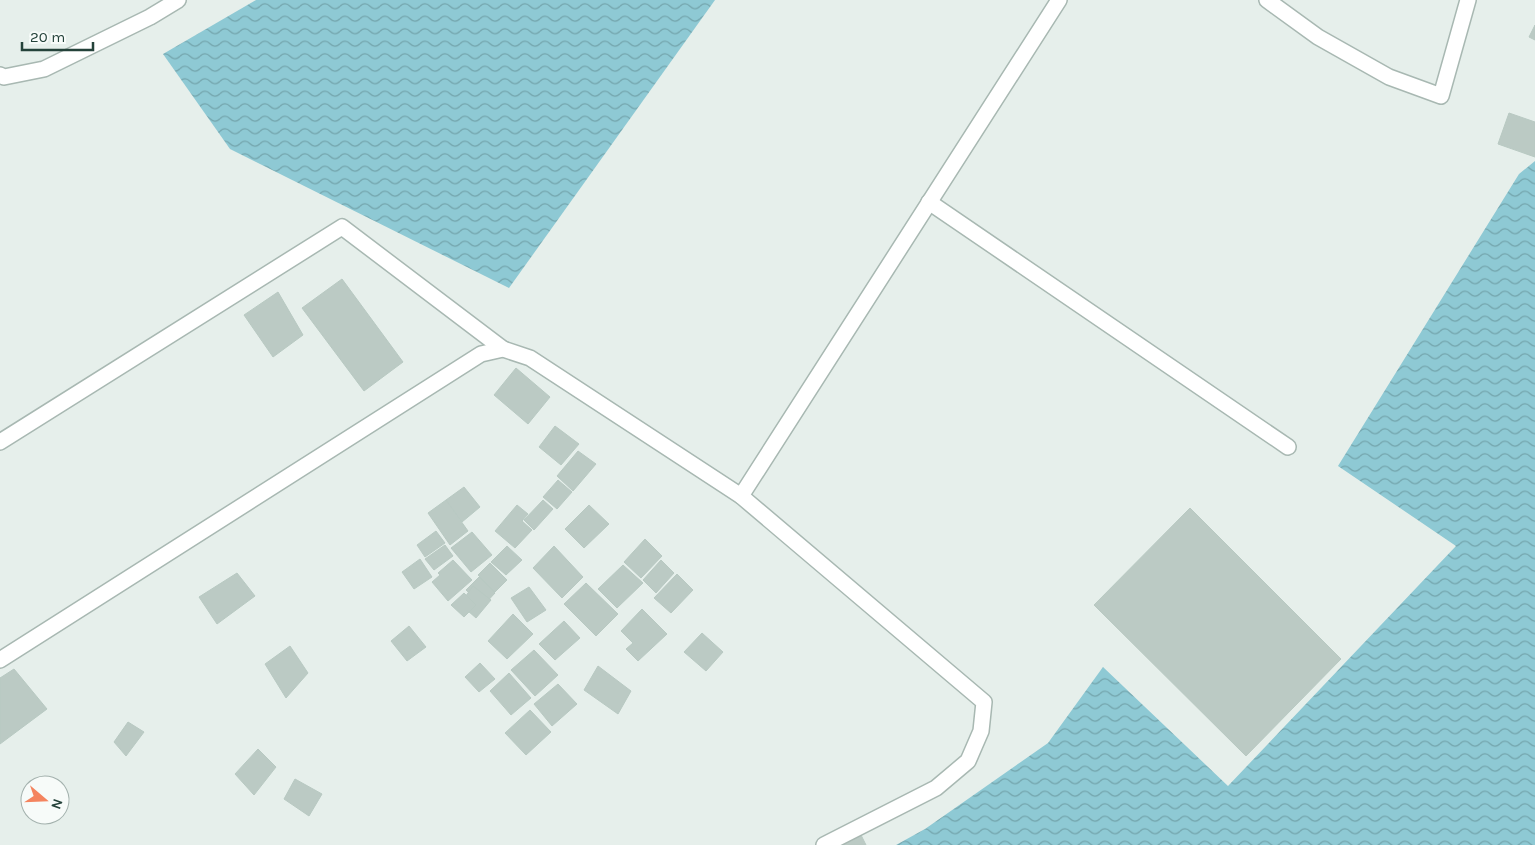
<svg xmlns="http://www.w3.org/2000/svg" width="1535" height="845" viewBox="0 0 1535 845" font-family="Karla,sans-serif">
<defs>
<pattern id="water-waves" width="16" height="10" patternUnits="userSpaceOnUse" patternTransform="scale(1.25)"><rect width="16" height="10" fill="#8ec9d4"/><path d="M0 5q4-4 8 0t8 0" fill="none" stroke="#74a5ad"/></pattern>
</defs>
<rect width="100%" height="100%" fill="#e6efeb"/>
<g fill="url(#water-waves)">
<path d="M 256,0 L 715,0 L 509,288 L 230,149 L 163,54 Z"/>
<path d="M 1535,161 L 1535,845 L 896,845 L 925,829 L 1048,743 L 1103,667 L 1228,786 L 1456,546 L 1338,466 L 1519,174 Z"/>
</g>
<g fill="#bbcac4" stroke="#b8c9c2">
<path d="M 1535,25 L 1535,40 L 1529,37 Z"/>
<path d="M 1509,113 L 1535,122 L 1535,157 L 1498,144 Z"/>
<path d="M 342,279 L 403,362 L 364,391 L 302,308 Z"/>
<path d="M 278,292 L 303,335 L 273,357 L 244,315 Z"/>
<path d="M 516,368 L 550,397 L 528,424 L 494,395 Z"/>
<path d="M 555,426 L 579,444 L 561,465 L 539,447 Z"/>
<path d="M 578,451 L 596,464 L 573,491 L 557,476 Z"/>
<path d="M 558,480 L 572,492 L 557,509 L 543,497 Z"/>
<path d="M 464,487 L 480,507 L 462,522 L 446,500 Z"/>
<path d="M 446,500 L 468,531 L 450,545 L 428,513 Z"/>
<path d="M 543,500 L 553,509 L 534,530 L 524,520 Z"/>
<path d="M 517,505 L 528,514 L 522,521 L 532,530 L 515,548 L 495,531 Z"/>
<path d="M 589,505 L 609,524 L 584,548 L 565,529 Z"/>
<path d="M 1190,508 L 1341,659 L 1246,756 L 1094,605 Z"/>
<path d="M 436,531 L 445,543 L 425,557 L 417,545 Z"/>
<path d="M 472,532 L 492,555 L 471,572 L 451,548 Z"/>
<path d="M 645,539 L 662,556 L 641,578 L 624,562 Z"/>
<path d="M 445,545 L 453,556 L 434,570 L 425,559 Z"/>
<path d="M 507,546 L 522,560 L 506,575 L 491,562 Z"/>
<path d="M 554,546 L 583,577 L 562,598 L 533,568 Z"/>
<path d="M 420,559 L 432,577 L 414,589 L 402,572 Z"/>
<path d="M 453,560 L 472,580 L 448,601 L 432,582 L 440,575 L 438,573 Z"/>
<path d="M 661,560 L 674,573 L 656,593 L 643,580 Z"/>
<path d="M 490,563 L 507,580 L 495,592 L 478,575 Z"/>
<path d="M 623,565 L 643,583 L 617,608 L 598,589 Z"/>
<path d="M 237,573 L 255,596 L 217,624 L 199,597 Z"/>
<path d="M 677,574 L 693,590 L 671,613 L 654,598 Z"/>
<path d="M 479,577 L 495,593 L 483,606 L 466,590 Z"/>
<path d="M 586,583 L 618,614 L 596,636 L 564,604 Z"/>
<path d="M 473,586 L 491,600 L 476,618 L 460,604 Z"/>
<path d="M 529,587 L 546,610 L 527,622 L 511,598 Z"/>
<path d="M 464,593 L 476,605 L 464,617 L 451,605 Z"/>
<path d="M 642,609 L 667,634 L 638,661 L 626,649 L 633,643 L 621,631 Z"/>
<path d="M 513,614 L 533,634 L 507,659 L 488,641 Z"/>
<path d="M 564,621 L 580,638 L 555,660 L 539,644 Z"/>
<path d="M 409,626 L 426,647 L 407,661 L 391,641 Z"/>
<path d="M 702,633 L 723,652 L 706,671 L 684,652 Z"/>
<path d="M 290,646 L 308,673 L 286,698 L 265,664 Z"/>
<path d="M 534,650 L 558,675 L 535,696 L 511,670 Z"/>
<path d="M 480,663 L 495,679 L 479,692 L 465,677 Z"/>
<path d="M 598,666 L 631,691 L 618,714 L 584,690 Z"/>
<path d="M 14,669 L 47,709 L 0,744 L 0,678 Z"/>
<path d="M 509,673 L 531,698 L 511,715 L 490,691 Z"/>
<path d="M 558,684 L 577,704 L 552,726 L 534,704 Z"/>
<path d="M 530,710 L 551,732 L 526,755 L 505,733 Z"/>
<path d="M 128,722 L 144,732 L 126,756 L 114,742 Z"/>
<path d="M 258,749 L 276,767 L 254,795 L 235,774 Z"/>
<path d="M 295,779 L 322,794 L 309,816 L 284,799 Z"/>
<path d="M 859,831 L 866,845 L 826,845 Z"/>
</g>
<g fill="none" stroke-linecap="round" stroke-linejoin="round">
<defs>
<g id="minor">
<path d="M 1267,0 L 1318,37 L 1389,77 L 1441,96 L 1468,0"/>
<path d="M 0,75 L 4,77 L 44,69 L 150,17 L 178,0"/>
<path d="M 929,202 L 1288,447"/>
<path d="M 0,442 L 342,227 L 503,349"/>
<path d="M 741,496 L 1059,0"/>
<path d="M 0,660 L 481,354 L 503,349 L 530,358 L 741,496 L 984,702 L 981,731 L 968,761 L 936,788 L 824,845"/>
</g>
</defs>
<use href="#minor" stroke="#a8b8b2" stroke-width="18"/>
<use href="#minor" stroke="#fff" stroke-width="15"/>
</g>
<g transform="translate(45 800) rotate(109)"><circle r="24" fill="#f7fbf9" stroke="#a3b1ad"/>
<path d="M0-4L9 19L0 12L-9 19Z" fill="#f4845f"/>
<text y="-8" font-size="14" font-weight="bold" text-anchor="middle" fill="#24423a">N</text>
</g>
<path d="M22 42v8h71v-8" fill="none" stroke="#24423a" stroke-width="2.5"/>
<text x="30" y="42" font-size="15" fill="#24423a" stroke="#f7fbf9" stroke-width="4" paint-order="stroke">20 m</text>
</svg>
